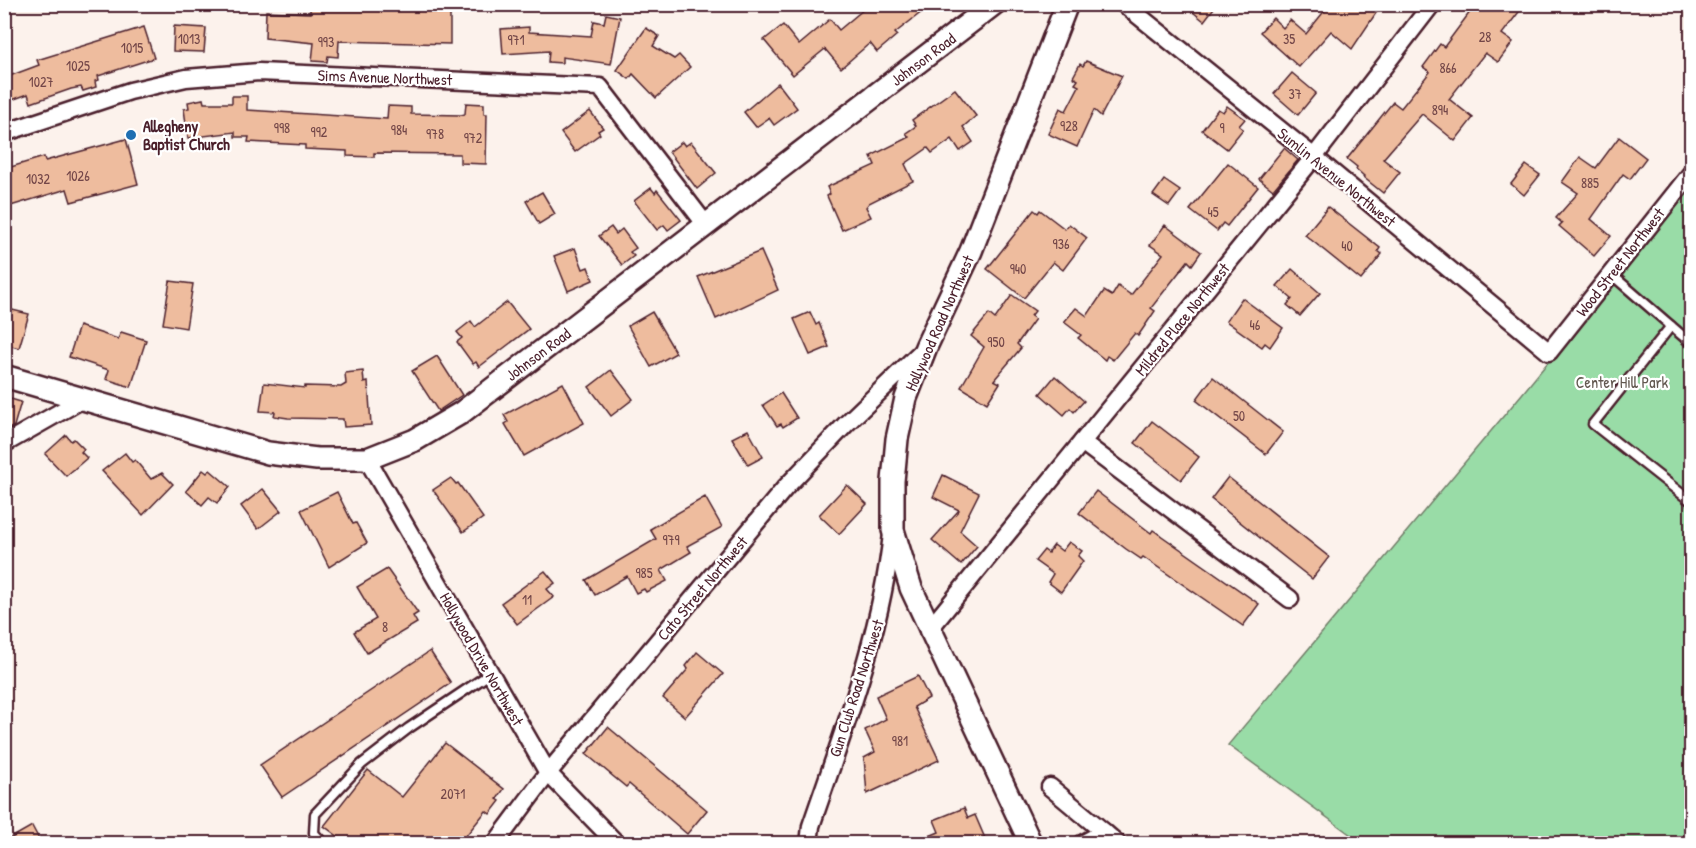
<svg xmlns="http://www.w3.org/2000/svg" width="1696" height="848" viewBox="0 0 1696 848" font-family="'Patrick Hand',sans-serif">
<rect width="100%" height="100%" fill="#fcf2ec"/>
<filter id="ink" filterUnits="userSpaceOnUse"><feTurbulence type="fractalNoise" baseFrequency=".0167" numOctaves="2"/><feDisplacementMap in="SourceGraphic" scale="12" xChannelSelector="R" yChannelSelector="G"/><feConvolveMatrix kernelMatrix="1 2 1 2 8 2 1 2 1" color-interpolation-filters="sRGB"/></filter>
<g filter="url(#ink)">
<path fill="#99dca7" stroke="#727e69" stroke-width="1.5" d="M 1691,187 L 1691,843 L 1362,843 L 1228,745 L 1522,394 Z"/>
<g fill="#eebc9e" stroke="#4a1f2b" stroke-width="1.5">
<path d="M 310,4 L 450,6 L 450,44 L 339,41 L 338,57 L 328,56 L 327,62 L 312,61 L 314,43 L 265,38 L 266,11 L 310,13 Z"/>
<path d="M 870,4 L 932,4 L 895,33 L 897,35 L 877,52 L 870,43 L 841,68 L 825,49 L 793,75 L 764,40 L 783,25 L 799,45 L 830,19 L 839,30 Z"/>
<path d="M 1183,4 L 1217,4 L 1204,21 Z"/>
<path d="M 1330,4 L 1382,4 L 1352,49 L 1331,31 L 1299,67 L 1260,32 L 1273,18 L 1283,28 L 1290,20 L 1306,34 Z"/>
<path d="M 1476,4 L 1525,4 L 1502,34 L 1513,42 L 1498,62 L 1485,53 L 1449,99 L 1473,118 L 1455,141 L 1422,114 L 1383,159 L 1400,172 L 1383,193 L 1363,177 L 1364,176 L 1356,169 L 1357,167 L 1347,159 L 1393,102 L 1401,108 L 1430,72 L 1423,67 L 1440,44 L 1444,47 Z"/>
<path d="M 606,14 L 620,17 L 611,64 L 562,57 L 562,63 L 548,62 L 549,51 L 503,54 L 501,29 L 529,27 L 529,32 L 591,36 L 594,21 L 604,23 Z"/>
<path d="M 174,26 L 206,28 L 204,52 L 173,51 Z"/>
<path d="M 144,27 L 154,58 L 98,76 L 99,80 L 95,81 L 96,87 L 83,91 L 81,87 L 71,89 L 31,103 L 28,94 L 4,103 L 4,78 L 39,65 L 37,60 Z"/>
<path d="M 646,28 L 659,36 L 653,46 L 674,59 L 679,55 L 690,67 L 656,98 L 633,74 L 629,79 L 617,70 Z"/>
<path d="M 1086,61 L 1122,76 L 1101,116 L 1094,110 L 1077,147 L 1048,134 L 1060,108 L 1066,111 L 1079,86 L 1075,84 L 1078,80 L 1073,77 L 1080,64 L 1083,66 Z"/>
<path d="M 1292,73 L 1316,93 L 1298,115 L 1274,94 Z"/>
<path d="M 778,83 L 797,108 L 774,125 L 769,118 L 756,127 L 744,112 Z"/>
<path d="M 955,89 L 976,116 L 963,127 L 973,142 L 960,151 L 952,139 L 932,153 L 928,148 L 905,164 L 913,181 L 869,203 L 866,207 L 871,217 L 842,230 L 827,196 L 830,194 L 827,187 L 875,165 L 871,156 L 909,137 L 906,133 L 916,126 L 912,120 Z"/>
<path d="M 232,96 L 247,96 L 247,110 L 387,119 L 388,106 L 411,107 L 411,114 L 461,115 L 465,114 L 466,103 L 484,104 L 484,114 L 487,114 L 486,164 L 460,163 L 460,154 L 374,153 L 374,157 L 347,156 L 347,151 L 305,149 L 305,145 L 248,142 L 249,137 L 235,137 L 235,132 L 188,138 L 184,109 L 189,108 L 188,102 L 203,99 L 204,103 L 232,103 Z"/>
<path d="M 1227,106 L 1245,119 L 1239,126 L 1243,129 L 1227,149 L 1202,130 L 1218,109 L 1223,112 Z"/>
<path d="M 590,111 L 603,128 L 598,131 L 600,134 L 575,152 L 561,133 Z"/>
<path d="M 1619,137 L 1646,158 L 1630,179 L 1623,174 L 1591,219 L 1611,236 L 1594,256 L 1559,226 L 1562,223 L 1556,218 L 1578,193 L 1562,182 L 1580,157 L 1596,168 Z"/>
<path d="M 126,139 L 138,184 L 71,202 L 67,189 L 4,208 L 4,169 L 44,157 L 45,161 Z"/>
<path d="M 682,142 L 685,146 L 691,142 L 716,173 L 697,189 L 669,152 Z"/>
<path d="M 1284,148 L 1298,160 L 1273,190 L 1259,179 Z"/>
<path d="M 1228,163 L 1258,187 L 1227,226 L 1223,223 L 1217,231 L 1190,210 Z"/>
<path d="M 1526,165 L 1540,175 L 1524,195 L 1511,184 Z"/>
<path d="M 1164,180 L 1180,191 L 1169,206 L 1153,195 Z"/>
<path d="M 651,188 L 655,193 L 657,190 L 681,220 L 668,230 L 664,225 L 657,230 L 634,201 Z"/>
<path d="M 542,192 L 555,214 L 539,224 L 526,201 Z"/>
<path d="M 1328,207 L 1380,248 L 1378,251 L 1382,254 L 1361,280 L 1305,235 Z"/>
<path d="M 1034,210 L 1038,213 L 1040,210 L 1065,229 L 1069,224 L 1087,238 L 1063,270 L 1053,262 L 1024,298 L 987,269 Z"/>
<path d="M 1165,225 L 1201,252 L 1192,265 L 1188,261 L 1151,308 L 1155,311 L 1138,336 L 1135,333 L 1113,360 L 1107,356 L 1105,360 L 1078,338 L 1081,335 L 1064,322 L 1076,308 L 1087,316 L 1104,291 L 1112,296 L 1118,286 L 1131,295 L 1163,254 L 1150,245 Z"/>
<path d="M 611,227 L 616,234 L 622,229 L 636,248 L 630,252 L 634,256 L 622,265 L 599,236 Z"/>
<path d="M 575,248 L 583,269 L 588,267 L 593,280 L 568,291 L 554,256 Z"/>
<path d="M 761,251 L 778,290 L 716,319 L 698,277 Z"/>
<path d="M 1292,269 L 1320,293 L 1300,316 L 1287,305 L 1292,299 L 1277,286 Z"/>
<path d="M 170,281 L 193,284 L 186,328 L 163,324 Z"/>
<path d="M 1012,295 L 1035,311 L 1031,316 L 1035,319 L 1017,344 L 1021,348 L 994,380 L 1000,383 L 987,403 L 961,387 L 984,347 L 971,336 L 989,314 L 995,319 Z"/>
<path d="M 1242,298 L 1283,328 L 1270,347 L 1265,343 L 1262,347 L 1226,321 Z"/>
<path d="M 507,302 L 529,329 L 479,367 L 476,362 L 473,364 L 457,342 L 462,338 L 457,332 L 471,321 L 475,327 Z"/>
<path d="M 4,308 L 29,314 L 19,348 L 4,344 Z"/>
<path d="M 652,312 L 676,353 L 651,367 L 628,326 Z"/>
<path d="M 810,312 L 816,325 L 819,323 L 829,347 L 810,355 L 794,319 Z"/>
<path d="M 79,326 L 118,339 L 121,332 L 146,340 L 131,387 L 106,379 L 109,370 L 69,357 Z"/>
<path d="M 437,356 L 462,395 L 438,411 L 412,371 Z"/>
<path d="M 611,370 L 633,399 L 611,416 L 589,387 Z"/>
<path d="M 363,371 L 364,383 L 368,382 L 371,425 L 344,427 L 343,419 L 288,418 L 274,416 L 275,412 L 260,411 L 264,383 L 305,388 L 305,386 L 341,387 L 346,384 L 345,373 Z"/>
<path d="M 1055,376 L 1084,401 L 1074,412 L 1070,408 L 1064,415 L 1040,394 Z"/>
<path d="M 1213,377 L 1283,432 L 1266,454 L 1196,400 Z"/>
<path d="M 563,383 L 584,423 L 524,456 L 505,424 L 508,422 L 504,415 Z"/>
<path d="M 781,393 L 797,418 L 783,427 L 781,424 L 777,426 L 763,405 Z"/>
<path d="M 4,397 L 21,402 L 14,426 L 4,432 Z"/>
<path d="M 1152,421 L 1199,457 L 1181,480 L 1135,443 Z"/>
<path d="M 748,430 L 763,457 L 748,465 L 732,438 Z"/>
<path d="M 66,435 L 71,441 L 74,439 L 84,449 L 81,452 L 87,458 L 66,476 L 45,454 Z"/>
<path d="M 125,453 L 132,462 L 135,460 L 151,479 L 162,473 L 173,484 L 143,515 L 102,471 Z"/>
<path d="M 203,470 L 207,473 L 210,470 L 230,487 L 217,503 L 209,497 L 202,505 L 186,491 Z"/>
<path d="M 943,475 L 979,493 L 960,531 L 977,546 L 961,565 L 932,540 L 959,510 L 933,497 Z"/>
<path d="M 1228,477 L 1329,557 L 1312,579 L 1211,499 Z"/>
<path d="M 451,478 L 456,484 L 458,483 L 483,518 L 463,532 L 433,490 Z"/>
<path d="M 847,485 L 867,504 L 839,534 L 819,515 Z"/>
<path d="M 263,489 L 281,511 L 258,529 L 241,506 Z"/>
<path d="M 1096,491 L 1151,533 L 1153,530 L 1259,604 L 1243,626 L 1143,557 L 1141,559 L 1126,549 L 1079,513 Z"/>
<path d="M 337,492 L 353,524 L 356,523 L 367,543 L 329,567 L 301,510 Z"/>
<path d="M 705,497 L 722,527 L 687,546 L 691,552 L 661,570 L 667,581 L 646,592 L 644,589 L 636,593 L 627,576 L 595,595 L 586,580 L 656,539 L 650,529 Z"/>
<path d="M 1069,542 L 1082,551 L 1078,556 L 1083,561 L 1061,592 L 1048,582 L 1053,574 L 1035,561 L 1044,550 L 1048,553 L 1054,545 L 1062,551 Z"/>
<path d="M 387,569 L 418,613 L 413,616 L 417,623 L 367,653 L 354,632 L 376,619 L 357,587 Z"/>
<path d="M 545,571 L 555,583 L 547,589 L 554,597 L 517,624 L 501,603 Z"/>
<path d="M 430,651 L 451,683 L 282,797 L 260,765 Z"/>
<path d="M 697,652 L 723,674 L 685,717 L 663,698 L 688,669 L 686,666 Z"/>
<path d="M 918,676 L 929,698 L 914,707 L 939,760 L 867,794 L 864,758 L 875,752 L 865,730 L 886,719 L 876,696 Z"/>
<path d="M 608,727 L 707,810 L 687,834 L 629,784 L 626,787 L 586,754 Z"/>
<path d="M 445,743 L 504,789 L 497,799 L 500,801 L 490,814 L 486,811 L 460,843 L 347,843 L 324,826 L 368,770 L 402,797 Z"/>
<path d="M 964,808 L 968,818 L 975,815 L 987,843 L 912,843 L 939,832 L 934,820 Z"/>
<path d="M 32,826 L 41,843 L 4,843 L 4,842 Z"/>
</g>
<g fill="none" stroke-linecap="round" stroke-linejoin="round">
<defs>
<g id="service">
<path d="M 1611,274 L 1692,344"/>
<path d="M 1671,326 L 1593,424 L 1692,502"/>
<path d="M 324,844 L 314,833 L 315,814 L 362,764 L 409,728 L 491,673"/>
</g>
<g id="minor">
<path d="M 1124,4 L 1314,157 L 1549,352 L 1692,172"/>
<path d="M 4,133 L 130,91 L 186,78 L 259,72 L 600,87 L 706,225"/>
<path d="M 1082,442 L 1290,599"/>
<path d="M 4,444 L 83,399"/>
<path d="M 367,459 L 548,773 L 617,844"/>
<path d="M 928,631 L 1314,157 L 1432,4"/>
<path d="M 1050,787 L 1104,832"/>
<path d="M 495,844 L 548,773 L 785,488 L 846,424 L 923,350"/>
<path d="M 809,844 L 811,826 C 844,729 881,635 892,534"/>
<path d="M 1082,844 L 1104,832 L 1118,844"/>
</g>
<g id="tertiary">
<path d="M 4,376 L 268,453 L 317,459 L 367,459 L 415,440 L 461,413 L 994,4"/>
<path d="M 1031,844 L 911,588 L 893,530 L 893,481 L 897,439 L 906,398 L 926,347 L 971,251 L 1067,4"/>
</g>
</defs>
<use href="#service" stroke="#4a1f2b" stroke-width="13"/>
<use href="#minor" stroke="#4a1f2b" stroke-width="21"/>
<use href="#tertiary" stroke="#4a1f2b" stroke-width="26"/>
<use href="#service" stroke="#fff" stroke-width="8"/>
<use href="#minor" stroke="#fff" stroke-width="16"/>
<use href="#tertiary" stroke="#fff" stroke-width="21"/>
</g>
</g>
<circle fill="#1f6fb2" stroke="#fff" stroke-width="2" cx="131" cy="135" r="6"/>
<g text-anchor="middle" stroke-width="4.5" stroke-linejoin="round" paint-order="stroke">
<g font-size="14" fill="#734648">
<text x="1485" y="42">28</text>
<text x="189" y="44">1013</text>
<text x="1289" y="44">35</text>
<text x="516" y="45">971</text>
<text x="326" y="47">993</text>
<text x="132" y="53">1015</text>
<text x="78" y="71">1025</text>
<text x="1448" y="73">866</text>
<text x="41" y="87">1027</text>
<text x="1295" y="99">37</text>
<text x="1440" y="115">894</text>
<text x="1069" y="131">928</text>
<text x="282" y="133">998</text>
<text x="1222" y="133">9</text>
<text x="399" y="135">984</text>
<text x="319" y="137">992</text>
<text x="435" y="139">978</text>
<text x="473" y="143">972</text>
<text x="78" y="181">1026</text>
<text x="38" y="184">1032</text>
<text x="1590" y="188">885</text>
<text x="1213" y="217">45</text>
<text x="1061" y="249">936</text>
<text x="1347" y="251">40</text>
<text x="1018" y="274">940</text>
<text x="1255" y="330">46</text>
<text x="996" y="347">950</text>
<text x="1239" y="421">50</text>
<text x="671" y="545">979</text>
<text x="644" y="578">985</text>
<text x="527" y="605">11</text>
<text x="385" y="632">8</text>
<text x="900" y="746">981</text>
<text x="453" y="799">2071</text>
</g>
<g font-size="16" fill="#4a1f2b" stroke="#fff">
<text transform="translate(923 59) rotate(-37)" y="6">Johnson Road</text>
<text transform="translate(385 77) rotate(2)" y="6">Sims Avenue Northwest</text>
<text transform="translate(1337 177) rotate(39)" y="6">Sumlin Avenue Northwest</text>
<text transform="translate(1620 262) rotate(-52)" y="6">Wood Street Northwest</text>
<text transform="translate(1182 319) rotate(-51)" y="6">Mildred Place Northwest</text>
<text transform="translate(939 323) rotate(-66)" y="6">Hollywood Road Northwest</text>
<text transform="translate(538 354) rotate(-37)" y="6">Johnson Road</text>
<text transform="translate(702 588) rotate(-50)" y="6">Cato Street Northwest</text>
<text transform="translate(482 659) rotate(60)" y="6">Hollywood Drive Northwest</text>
<text transform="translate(856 688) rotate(-72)" y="6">Gun Club Road Northwest</text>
</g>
<g font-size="16" font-weight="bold" fill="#4a1f2b" stroke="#fff" text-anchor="start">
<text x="143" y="132">Allegheny<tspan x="143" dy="18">Baptist Church</tspan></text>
</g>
<g font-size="16" fill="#625850" stroke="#fff">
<text x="1622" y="388">Center Hill Park</text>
</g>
</g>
<rect width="1696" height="848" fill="none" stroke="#fff" stroke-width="24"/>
<rect x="12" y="12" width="1672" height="824" fill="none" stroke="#4a1f2b" stroke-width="2" filter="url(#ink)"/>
</svg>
